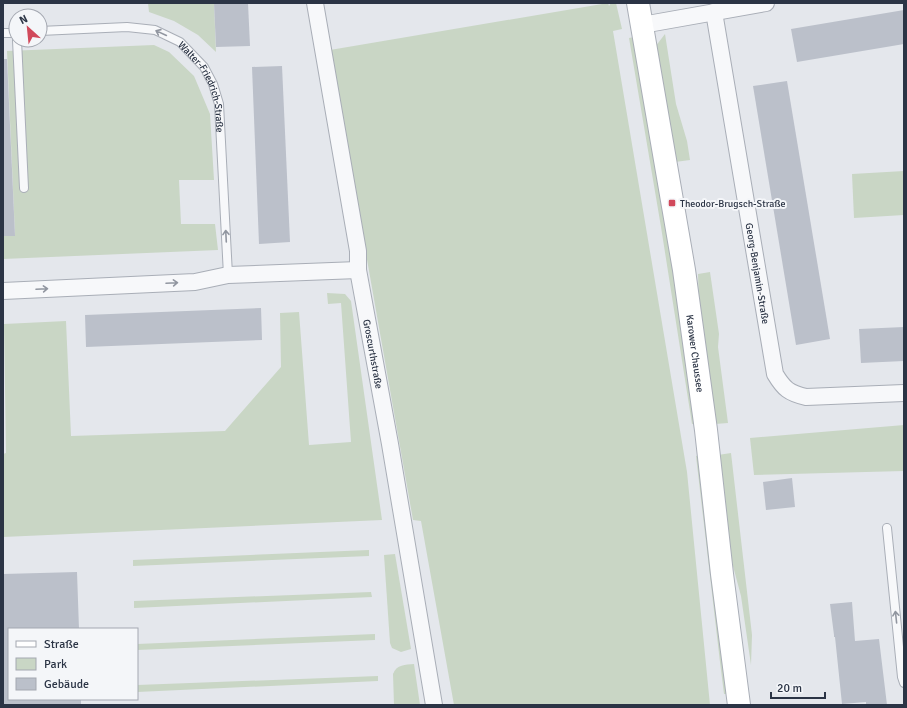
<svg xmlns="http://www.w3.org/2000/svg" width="907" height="708" viewBox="0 0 907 708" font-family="Signika,sans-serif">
<rect width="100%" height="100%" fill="#e4e7ec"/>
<g fill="#c9d6c5">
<path d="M 148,3 L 214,3 L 216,52 L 198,35 L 174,21 L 149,12 Z"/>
<path d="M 608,3 L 609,6 L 611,3 L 616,3 L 622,29 L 613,31 L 687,472 L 710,705 L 454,705 L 421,521 L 413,520 L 330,50 Z"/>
<path d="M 665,34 L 676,104 L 687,141 L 690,160 L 675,162 L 655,47 Z"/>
<path d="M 634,37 L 698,423 L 692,424 L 661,227 L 629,38 Z"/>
<path d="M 154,45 L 169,52 L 194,76 L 210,114 L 214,180 L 179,180 L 181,224 L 215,224 L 218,250 L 3,259 L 3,236 L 15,235 L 7,51 Z"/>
<path d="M 904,171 L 904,215 L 854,218 L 852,174 Z"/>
<path d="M 710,272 L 719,334 L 718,347 L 728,423 L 715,424 L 699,308 L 698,274 Z"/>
<path d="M 327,293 L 345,294 L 351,301 L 382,520 L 3,537 L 3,454 L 6,453 L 4,324 L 66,321 L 71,436 L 225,431 L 281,367 L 280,313 L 299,312 L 309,445 L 351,442 L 341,303 L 328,304 Z"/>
<path d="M 904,425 L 904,471 L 754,475 L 750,438 Z"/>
<path d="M 731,453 L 752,635 L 751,665 L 741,596 L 729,551 L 718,455 Z"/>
<path d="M 700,455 L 727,694 L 724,694 L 720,662 L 696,456 Z"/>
<path d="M 369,550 L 369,556 L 133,566 L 133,560 Z"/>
<path d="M 395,554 L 411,649 L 401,652 L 392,648 L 390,643 L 384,555 Z"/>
<path d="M 371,592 L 372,597 L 134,608 L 134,601 Z"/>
<path d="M 375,634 L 375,640 L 137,650 L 137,644 Z"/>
<path d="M 414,664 L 420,705 L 394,705 L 393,674 C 397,664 405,665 414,664 Z"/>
<path d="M 378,676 L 378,681 L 137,692 L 137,685 Z"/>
</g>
<g fill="#bbc0ca">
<path d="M 214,3 L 248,3 L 250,46 L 216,47 Z"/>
<path d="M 904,10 L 904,44 L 797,62 L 791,29 Z"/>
<path d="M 3,59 L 7,59 L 15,236 L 3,236 Z"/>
<path d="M 282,66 L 290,242 L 259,244 L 252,67 Z"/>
<path d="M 787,81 L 830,339 L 796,345 L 753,86 Z"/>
<path d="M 261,308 L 262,340 L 86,347 L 85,315 Z"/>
<path d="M 904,327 L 904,361 L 861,363 L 859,329 Z"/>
<path d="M 792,478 L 795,507 L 766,510 L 763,482 Z"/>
<path d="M 77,572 L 79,629 L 9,629 L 9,699 L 81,699 L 81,705 L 3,705 L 3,574 Z"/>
<path d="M 852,602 L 855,641 L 879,639 L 887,705 L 866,705 L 866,702 L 842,704 L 835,637 L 834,637 L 834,635 L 830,604 Z"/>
</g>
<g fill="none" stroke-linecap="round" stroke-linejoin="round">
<defs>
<g id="lane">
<path id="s1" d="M 40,31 L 127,27 L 155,30 L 180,42 L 204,67 L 213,84 L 219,104 L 228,275"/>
<path d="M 3,33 L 16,33"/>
<path d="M 17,40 L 24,188"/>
<path d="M 887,528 L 902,677 L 904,683"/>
</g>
<g id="street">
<path id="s2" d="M 315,3 L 358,251 L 358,270 L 390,444 L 434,705"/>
<path id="s3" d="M 714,12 L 775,374 C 784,389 789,393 806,397 L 904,393"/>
<path d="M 642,25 L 766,3"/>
<path d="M 3,291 L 195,282 L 228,275 L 358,270"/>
</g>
<g id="secondary">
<path id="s4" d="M 638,3 L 684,270 L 706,430 L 722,574 L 739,705"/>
</g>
</defs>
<use href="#lane" stroke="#a9aeb7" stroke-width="10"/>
<use href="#street" stroke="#a9aeb7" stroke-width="18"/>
<use href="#secondary" stroke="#a9aeb7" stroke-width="24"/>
<use href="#lane" stroke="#f7f8fa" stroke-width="8"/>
<use href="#street" stroke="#f7f8fa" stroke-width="16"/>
<use href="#secondary" stroke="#fff" stroke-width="22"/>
</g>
<defs><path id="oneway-shaft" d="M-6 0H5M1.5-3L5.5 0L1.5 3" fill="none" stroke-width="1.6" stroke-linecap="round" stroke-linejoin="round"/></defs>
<g stroke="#9196a0">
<use href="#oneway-shaft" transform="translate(161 33) rotate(-155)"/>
<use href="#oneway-shaft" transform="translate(226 236) rotate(-93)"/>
<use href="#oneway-shaft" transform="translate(172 283) rotate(-3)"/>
<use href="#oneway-shaft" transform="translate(42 289) rotate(-3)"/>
<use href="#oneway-shaft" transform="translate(896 617) rotate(-96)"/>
</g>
<rect fill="#d1495b" stroke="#f4f6f9" stroke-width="1.5" x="668" y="199" width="8" height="8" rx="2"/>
<g text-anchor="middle" stroke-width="4" stroke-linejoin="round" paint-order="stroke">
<g font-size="10" fill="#2b3445" stroke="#f4f6f9">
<text dy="4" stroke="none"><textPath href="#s1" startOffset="195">Walter-Friedrich-Straße</textPath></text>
<text dy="4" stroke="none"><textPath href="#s3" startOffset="265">Georg-Benjamin-Straße</textPath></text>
<text dy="4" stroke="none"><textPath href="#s4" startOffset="355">Karower Chaussee</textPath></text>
<text dy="4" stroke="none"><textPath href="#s2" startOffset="356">Groscurthstraße</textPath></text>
</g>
<g font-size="10" fill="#2b3445" stroke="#f4f6f9" text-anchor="start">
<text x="680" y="207">Theodor-Brugsch-Straße</text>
</g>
</g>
<rect width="907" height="708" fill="none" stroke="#2b3445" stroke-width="8"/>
<rect x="8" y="628" width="130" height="72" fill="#f4f6f9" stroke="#a4a8b1"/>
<rect x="16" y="641" width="20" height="6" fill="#ffffff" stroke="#a4a8b1"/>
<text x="44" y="648" font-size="12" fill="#2b3445">Straße</text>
<rect x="16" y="658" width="20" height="12" fill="#c9d6c5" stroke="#a4a8b1"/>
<text x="44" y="668" font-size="12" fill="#2b3445">Park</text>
<rect x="16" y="678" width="20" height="12" fill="#bbc0ca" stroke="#a4a8b1"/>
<text x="44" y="688" font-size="12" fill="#2b3445">Gebäude</text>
<g transform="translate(28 28) rotate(333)"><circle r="19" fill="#f4f6f9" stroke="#a4a8b1"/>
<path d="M0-3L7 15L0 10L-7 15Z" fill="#d1495b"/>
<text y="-6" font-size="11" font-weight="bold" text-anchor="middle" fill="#2b3445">N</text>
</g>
<path d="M771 692v6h54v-6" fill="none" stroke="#2b3445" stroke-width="2"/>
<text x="777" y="692" font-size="12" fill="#2b3445" stroke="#f4f6f9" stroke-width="3" paint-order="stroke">20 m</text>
</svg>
